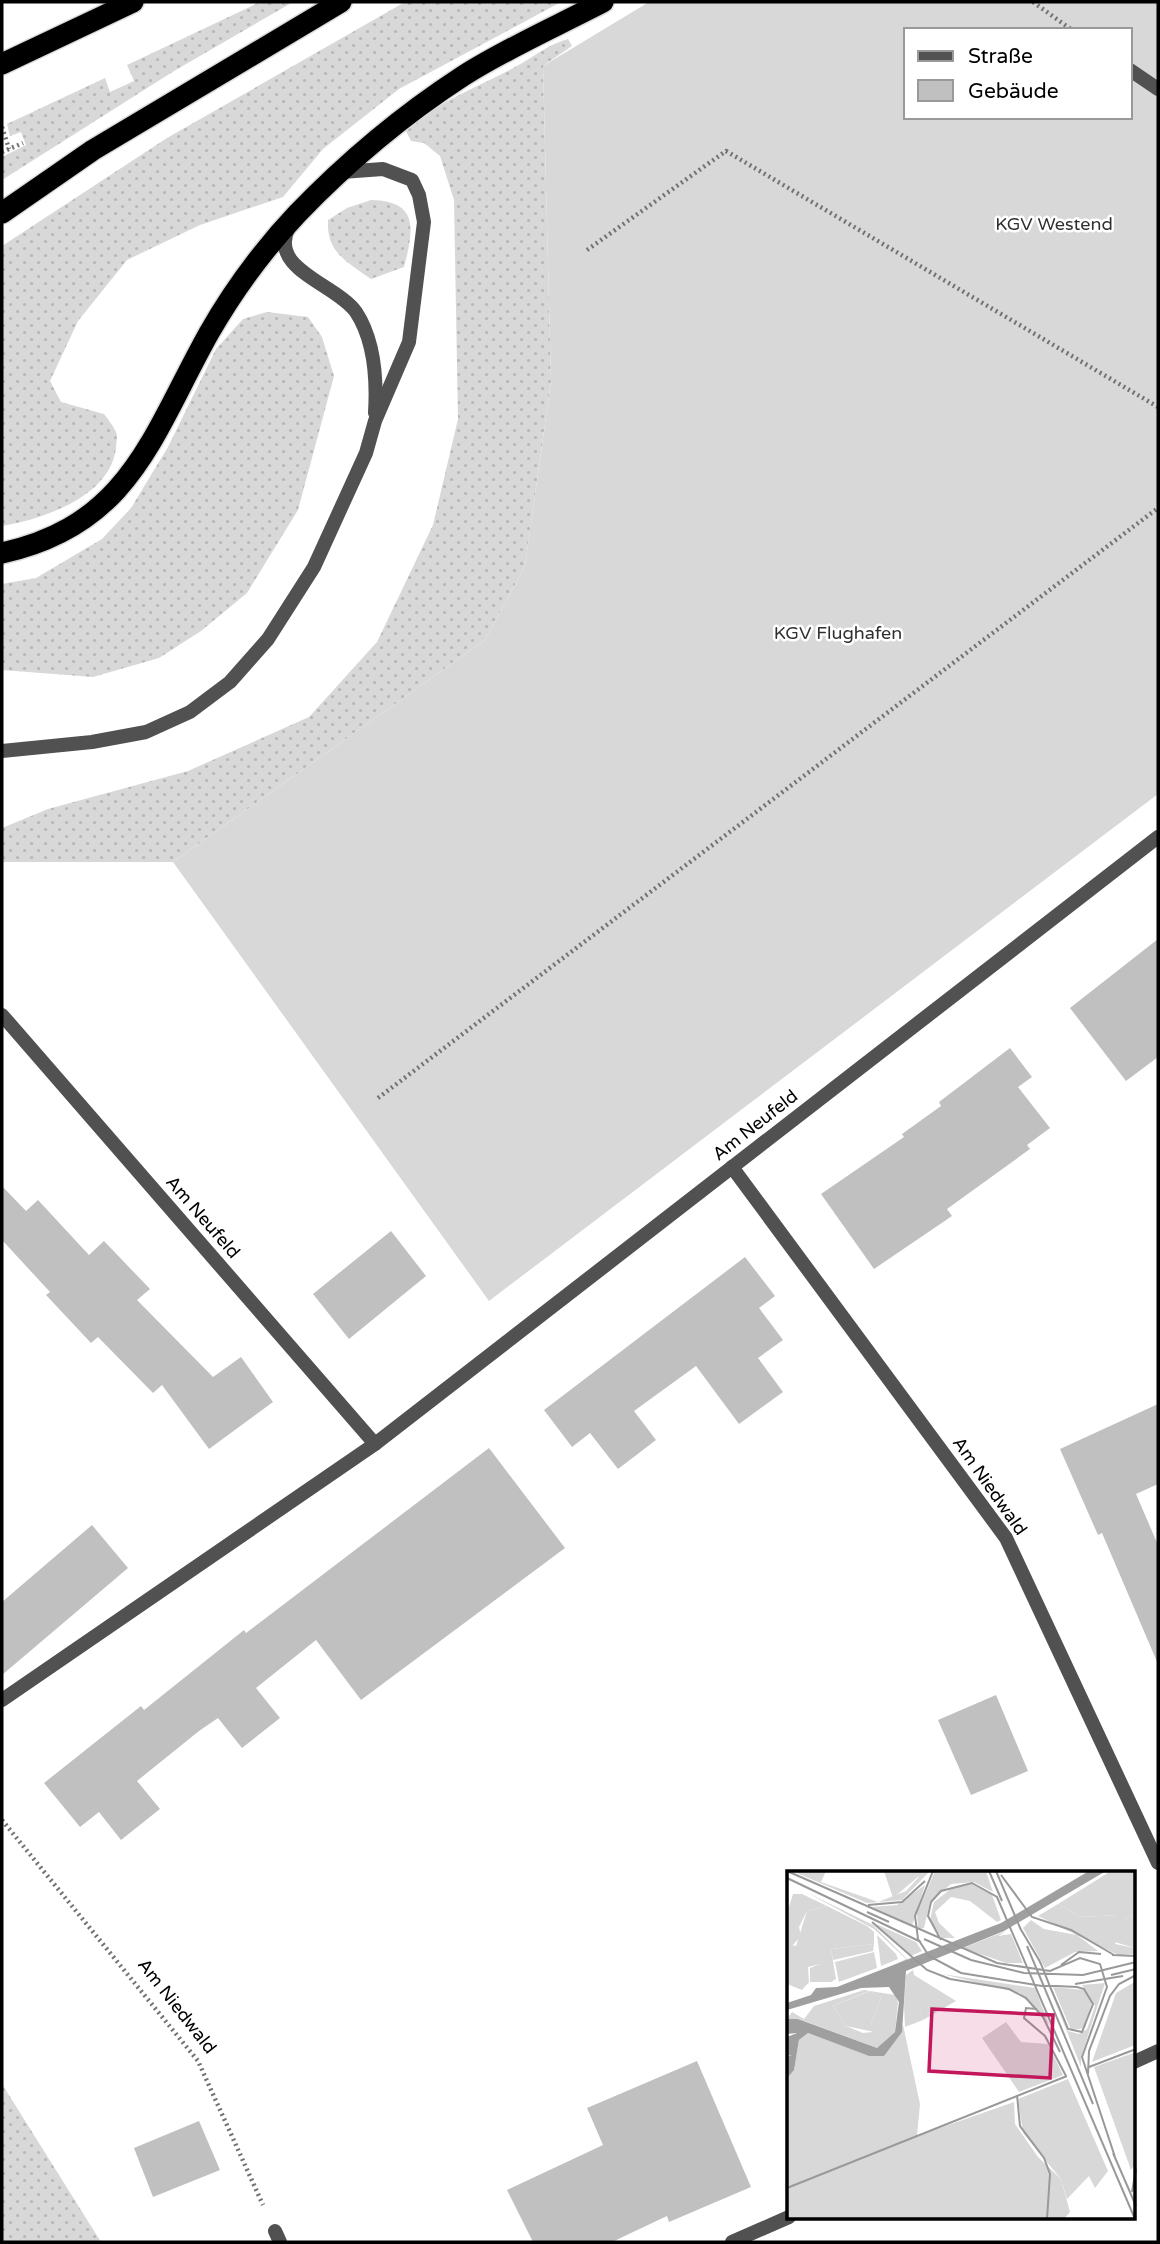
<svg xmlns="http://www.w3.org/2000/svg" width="1160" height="2244" viewBox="0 0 1160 2244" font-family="'Varela Round',sans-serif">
<defs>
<pattern id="grass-dots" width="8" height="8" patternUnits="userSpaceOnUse" patternTransform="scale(1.75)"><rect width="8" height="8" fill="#d8d8d8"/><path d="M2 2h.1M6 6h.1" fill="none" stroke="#b8b8b8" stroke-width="1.8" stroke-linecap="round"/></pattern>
</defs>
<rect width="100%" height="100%" fill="#fff"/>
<g fill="url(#grass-dots)">
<path d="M 260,2 L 293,2 L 174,71 L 2,180 L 2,157 L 26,145 L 21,132 L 10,136 L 7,124 L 105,78 L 110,92 L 134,81 L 127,65 Z"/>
<path d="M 405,2 L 561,2 L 399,89 L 323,149 L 283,197 L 200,225 L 127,260 L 78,321 L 50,381 L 61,402 L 104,414 C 108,419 113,426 116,432 C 118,437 116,443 116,448 C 110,497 43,519 2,526 L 2,246 L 167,138 Z"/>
<path d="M 568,39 L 572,46 L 543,66 L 551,381 L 525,566 L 485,640 L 173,862 L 2,862 L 2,828 L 48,809 L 188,771 L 309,717 L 377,642 L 433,525 L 458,419 L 454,200 L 440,156 L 424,143 L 411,141 L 406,131 C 435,102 479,87 515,67 C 534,57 547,45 568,39 Z"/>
<path d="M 371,200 C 419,201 414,229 404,267 L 371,279 C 347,262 326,252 328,220 L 347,208 Z"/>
<path d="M 267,312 L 308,317 L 322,337 L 334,376 L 298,510 L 247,593 L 201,631 L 159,658 L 93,677 L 2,670 L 2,584 L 36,578 L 102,539 L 131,508 L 168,447 L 216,349 L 243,319 Z"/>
<path d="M 2,2084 L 101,2242 L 2,2242 Z"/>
</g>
<path fill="#d8d8d8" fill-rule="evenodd" d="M 649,2 L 1158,2 L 1158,794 L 489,1301 L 173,862 L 485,640 L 525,566 L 551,381 L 543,66 ZM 906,30 L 1130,30 L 1130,117 L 906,117 Z"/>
<g fill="#c0c0c0">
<path d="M 1158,939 L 1158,1057 L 1126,1081 L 1070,1008 Z"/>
<path d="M 1010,1048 L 1032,1077 L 1018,1087 L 1050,1128 L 1027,1145 L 1030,1149 L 947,1209 L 952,1216 L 874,1269 L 821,1194 L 904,1137 L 902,1134 L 941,1106 L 939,1102 Z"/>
<path d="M 2,1186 L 26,1211 L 38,1200 L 89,1255 L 104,1241 L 150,1289 L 137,1300 L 213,1377 L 241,1357 L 273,1402 L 209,1449 L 162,1385 L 153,1393 L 98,1337 L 91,1343 L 46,1295 L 50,1292 L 2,1240 Z"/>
<path d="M 391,1231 L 426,1276 L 349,1339 L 313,1294 Z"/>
<path d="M 745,1257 L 775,1296 L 759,1308 L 783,1340 L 758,1358 L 783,1392 L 739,1424 L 696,1366 L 634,1411 L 656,1440 L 618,1469 L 590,1433 L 572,1447 L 544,1410 Z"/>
<path d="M 1158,1404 L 1158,1484 L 1136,1494 L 1158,1545 L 1158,1664 L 1102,1533 L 1098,1535 L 1060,1449 Z"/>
<path d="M 489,1448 L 565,1548 L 361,1700 L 316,1640 L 256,1688 L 280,1718 L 242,1748 L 218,1718 L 199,1731 L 137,1781 L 160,1809 L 121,1840 L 99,1812 L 80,1827 L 44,1783 L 141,1706 L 144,1710 L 244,1630 L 246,1633 Z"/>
<path d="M 92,1525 L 128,1568 L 2,1675 L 2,1602 Z"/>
<path d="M 996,1695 L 1028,1771 L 971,1795 L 938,1720 Z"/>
<path d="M 697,2061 L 751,2187 L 669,2222 L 667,2216 L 612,2242 L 533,2242 L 507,2190 L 603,2145 L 587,2108 Z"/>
<path d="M 199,2121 L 220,2170 L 153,2197 L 134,2148 Z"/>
</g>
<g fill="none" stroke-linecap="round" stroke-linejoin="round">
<defs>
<g id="motorway">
<path d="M 2,64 L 133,2"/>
<path d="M 2,213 L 93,150 L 341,2"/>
<path d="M 2,553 C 130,525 152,435 209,333 C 233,291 264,249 297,214 C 347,162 403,115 463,76 C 507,48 557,26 603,2"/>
</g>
</defs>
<use href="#motorway" stroke="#dbdbdb" stroke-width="24"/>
<g stroke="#737373" stroke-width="4.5" stroke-dasharray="2 3.5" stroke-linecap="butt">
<path d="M 1033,2 L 1072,30"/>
<path d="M 2,127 L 9,149"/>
<path d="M 2,152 L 23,143"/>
<path d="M 587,250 L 726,151 L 1158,407"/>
<path d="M 378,1098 L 1158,508"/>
<path d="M 2,1820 L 198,2061 L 263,2205"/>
</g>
<g stroke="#515151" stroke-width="14">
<path d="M 1130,70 L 1158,89"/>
<path d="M 289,227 C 267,269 336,284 356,312 C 375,341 377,380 375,413"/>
<path d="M 2,751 L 92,742 L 146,732 L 190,712 L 230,682 L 268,639 L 314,567 L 366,453 L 375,421 L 409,342 L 424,222 L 419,195 L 412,180 L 383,169 L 342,172"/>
</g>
<g stroke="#515151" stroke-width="14">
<path d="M 2,1015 L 375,1444"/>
<path d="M 732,1167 L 1006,1538 L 1158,1863"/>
<path d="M 2,1700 L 375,1444 L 1158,837"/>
<path d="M 1134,2062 L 1158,2051"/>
<path d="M 275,2231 L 280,2242"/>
<path d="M 732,2242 L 789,2217"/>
</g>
<use href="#motorway" stroke="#000" stroke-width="21"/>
</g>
<g text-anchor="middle" stroke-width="5" stroke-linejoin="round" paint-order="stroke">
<g font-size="18" fill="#2f2f2f" stroke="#fff">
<text x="1054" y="230">KGV Westend</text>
<text x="838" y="639">KGV Flughafen</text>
</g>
<g font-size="18" fill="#000" stroke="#fff">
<text transform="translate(755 1125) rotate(-38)" y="6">Am Neufeld</text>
<text transform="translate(203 1217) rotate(49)" y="6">Am Neufeld</text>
<text transform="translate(990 1486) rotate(55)" y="6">Am Niedwald</text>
<text transform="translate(177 2006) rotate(52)" y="6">Am Niedwald</text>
</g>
</g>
<g transform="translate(787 1871)">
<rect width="348" height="348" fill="#fff"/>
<path d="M 5,0 L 39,0 L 34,11 L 91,31 L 119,20 L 132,6 L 130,0 L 143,0 L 115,29 L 80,32 ZM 148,0 L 199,0 L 206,21 L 187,11 L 164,13 L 143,31 L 137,57 L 131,58 L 130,42 ZM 185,13 L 205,24 L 214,49 L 210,51 L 183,30 L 164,26 L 148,41 L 152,52 L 168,67 L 155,67 L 143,49 L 147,31 L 165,17 ZM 138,14 L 125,55 L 85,36 L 110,34 ZM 19,21 L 86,54 L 121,89 L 105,95 L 119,88 L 87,58 ZM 348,31 L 348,42 L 337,50 L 328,73 L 348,77 L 348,83 L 331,84 L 251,45 L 271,33 L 294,46 L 331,44 ZM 40,35 L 80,55 L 87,61 L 87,73 L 44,78 L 49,108 L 44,111 L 23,111 L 23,97 L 33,93 L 21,96 L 22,111 L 15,119 L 0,113 L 0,73 L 9,75 L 20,40 ZM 244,49 L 257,58 L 290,64 L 311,80 L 288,81 L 258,97 L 236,57 ZM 87,52 L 129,71 L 135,80 L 124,85 ZM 219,60 L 211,65 L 224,63 L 236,92 L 219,92 L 176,77 ZM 90,64 L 109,83 L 111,88 L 94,95 ZM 126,99 L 127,104 L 169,130 L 136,149 L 130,131 L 117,134 L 119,104 ZM 155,103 L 248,117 L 262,154 L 233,122 ZM 318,112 L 294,186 L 294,196 L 263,118 L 281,160 L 292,163 L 300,158 L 308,135 L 295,114 ZM 266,116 L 297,119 L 305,130 L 298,157 L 284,159 ZM 83,120 L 94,126 L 84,153 L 87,161 L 59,155 L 46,135 Z" fill="#d8d8d8"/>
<path d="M 97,0 L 130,0 L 132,5 L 106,27 ZM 6,23 L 15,23 L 40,35 L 20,40 L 12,56 L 14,65 L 5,75 L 0,73 L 0,42 ZM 77,119 L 108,124 L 111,131 L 108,161 L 90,177 L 12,148 L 0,148 L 5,141 L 17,148 L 27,135 ZM 82,120 L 94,126 L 84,153 L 86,161 L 76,162 L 59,155 L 46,135 ZM 116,154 L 133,233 L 130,265 L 227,231 L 228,253 L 251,286 L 274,308 L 283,341 L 277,348 L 0,348 L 0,207 L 7,198 L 12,169 L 21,162 L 82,185 L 97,185 Z" fill="#d8d8d8" fill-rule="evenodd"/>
<path d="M 324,0 L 348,0 L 348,31 L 332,44 L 294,46 L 271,33 ZM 348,42 L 348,77 L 311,66 L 314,50 L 337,50 ZM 87,73 L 86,80 L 46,89 L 44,78 ZM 87,81 L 90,97 L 52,111 L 48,91 ZM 349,110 L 348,174 L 305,191 L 329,122 ZM 130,130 L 136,149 L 118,156 L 117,134 ZM 219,151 L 234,171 L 261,173 L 276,204 L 232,221 L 195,167 ZM 349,181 L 349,292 L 344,299 L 307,196 ZM 281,208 L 321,300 L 308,317 L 302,305 L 280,328 L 274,308 L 236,262 L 231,228 Z" fill="#d8d8d8"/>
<path d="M 302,0 L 319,0 L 217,60 L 119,100 L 115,161 L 97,185 L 82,185 L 21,162 L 12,169 L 7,199 L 0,207 L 0,184 L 5,185 L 0,183 L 0,166 L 10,162 L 0,163 L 0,148 L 11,148 L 90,177 L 108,161 L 112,131 L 102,116 L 74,117 L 0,139 L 0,132 L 24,124 L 29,117 L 50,116 L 214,52 Z" fill="#9f9f9f"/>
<path fill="none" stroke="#999" stroke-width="2" d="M 0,0 L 210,92 L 263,100 L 293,87 L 313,93 L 320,116 L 295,186 L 328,286M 146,0 L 128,45 L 131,68 L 142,85 L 174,102 L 255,115 L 269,115 L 290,116 L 297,118 L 306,133 L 295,161 L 281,158 L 274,141 L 264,118 L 254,93 L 252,89 L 233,57M 202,0 L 215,30M 209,0 L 234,59M 214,4 L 245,46 L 284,59 L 327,84M 0,7 L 134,71M 81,34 L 115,31 L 138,10M 80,41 L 102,51M 85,51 L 140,99 L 163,108 L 222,118 L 239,127 L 256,146 L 273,181M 137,68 L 184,89 L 237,102 L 296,104 L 349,91M 154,69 L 141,45 L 144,31 L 154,20 L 185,12 L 210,26 L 348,348M 240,75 L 306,233M 325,84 L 349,85M 274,94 L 292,81 L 314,83M 324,104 L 349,98M 288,113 L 336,105M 250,138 L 239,137 L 237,147 L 258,165 L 279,205M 302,196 L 349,178M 301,203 L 302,180 L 323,125 L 332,113 L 349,104M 230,224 L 233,255 L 257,287 L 263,303 L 260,348M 326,282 L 349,335M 0,317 L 280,205M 345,321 L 349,298"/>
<path fill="#c2185b" fill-opacity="0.15" stroke="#c2185b" stroke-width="3.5" d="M 145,138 L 266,144 L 263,207 L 142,200 Z"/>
<rect width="348" height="348" fill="none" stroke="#000" stroke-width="3.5"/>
</g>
<rect width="1160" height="2244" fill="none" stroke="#000000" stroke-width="7"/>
<rect x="904" y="28" width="228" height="91" fill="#ffffff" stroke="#999999" stroke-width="2"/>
<rect x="918" y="51" width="35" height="10" fill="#515151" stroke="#999999" stroke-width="2"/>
<text x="968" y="63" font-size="21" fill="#000000">Straße</text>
<rect x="918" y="80" width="35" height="21" fill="#c0c0c0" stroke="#999999" stroke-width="2"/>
<text x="968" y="98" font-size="21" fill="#000000">Gebäude</text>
</svg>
